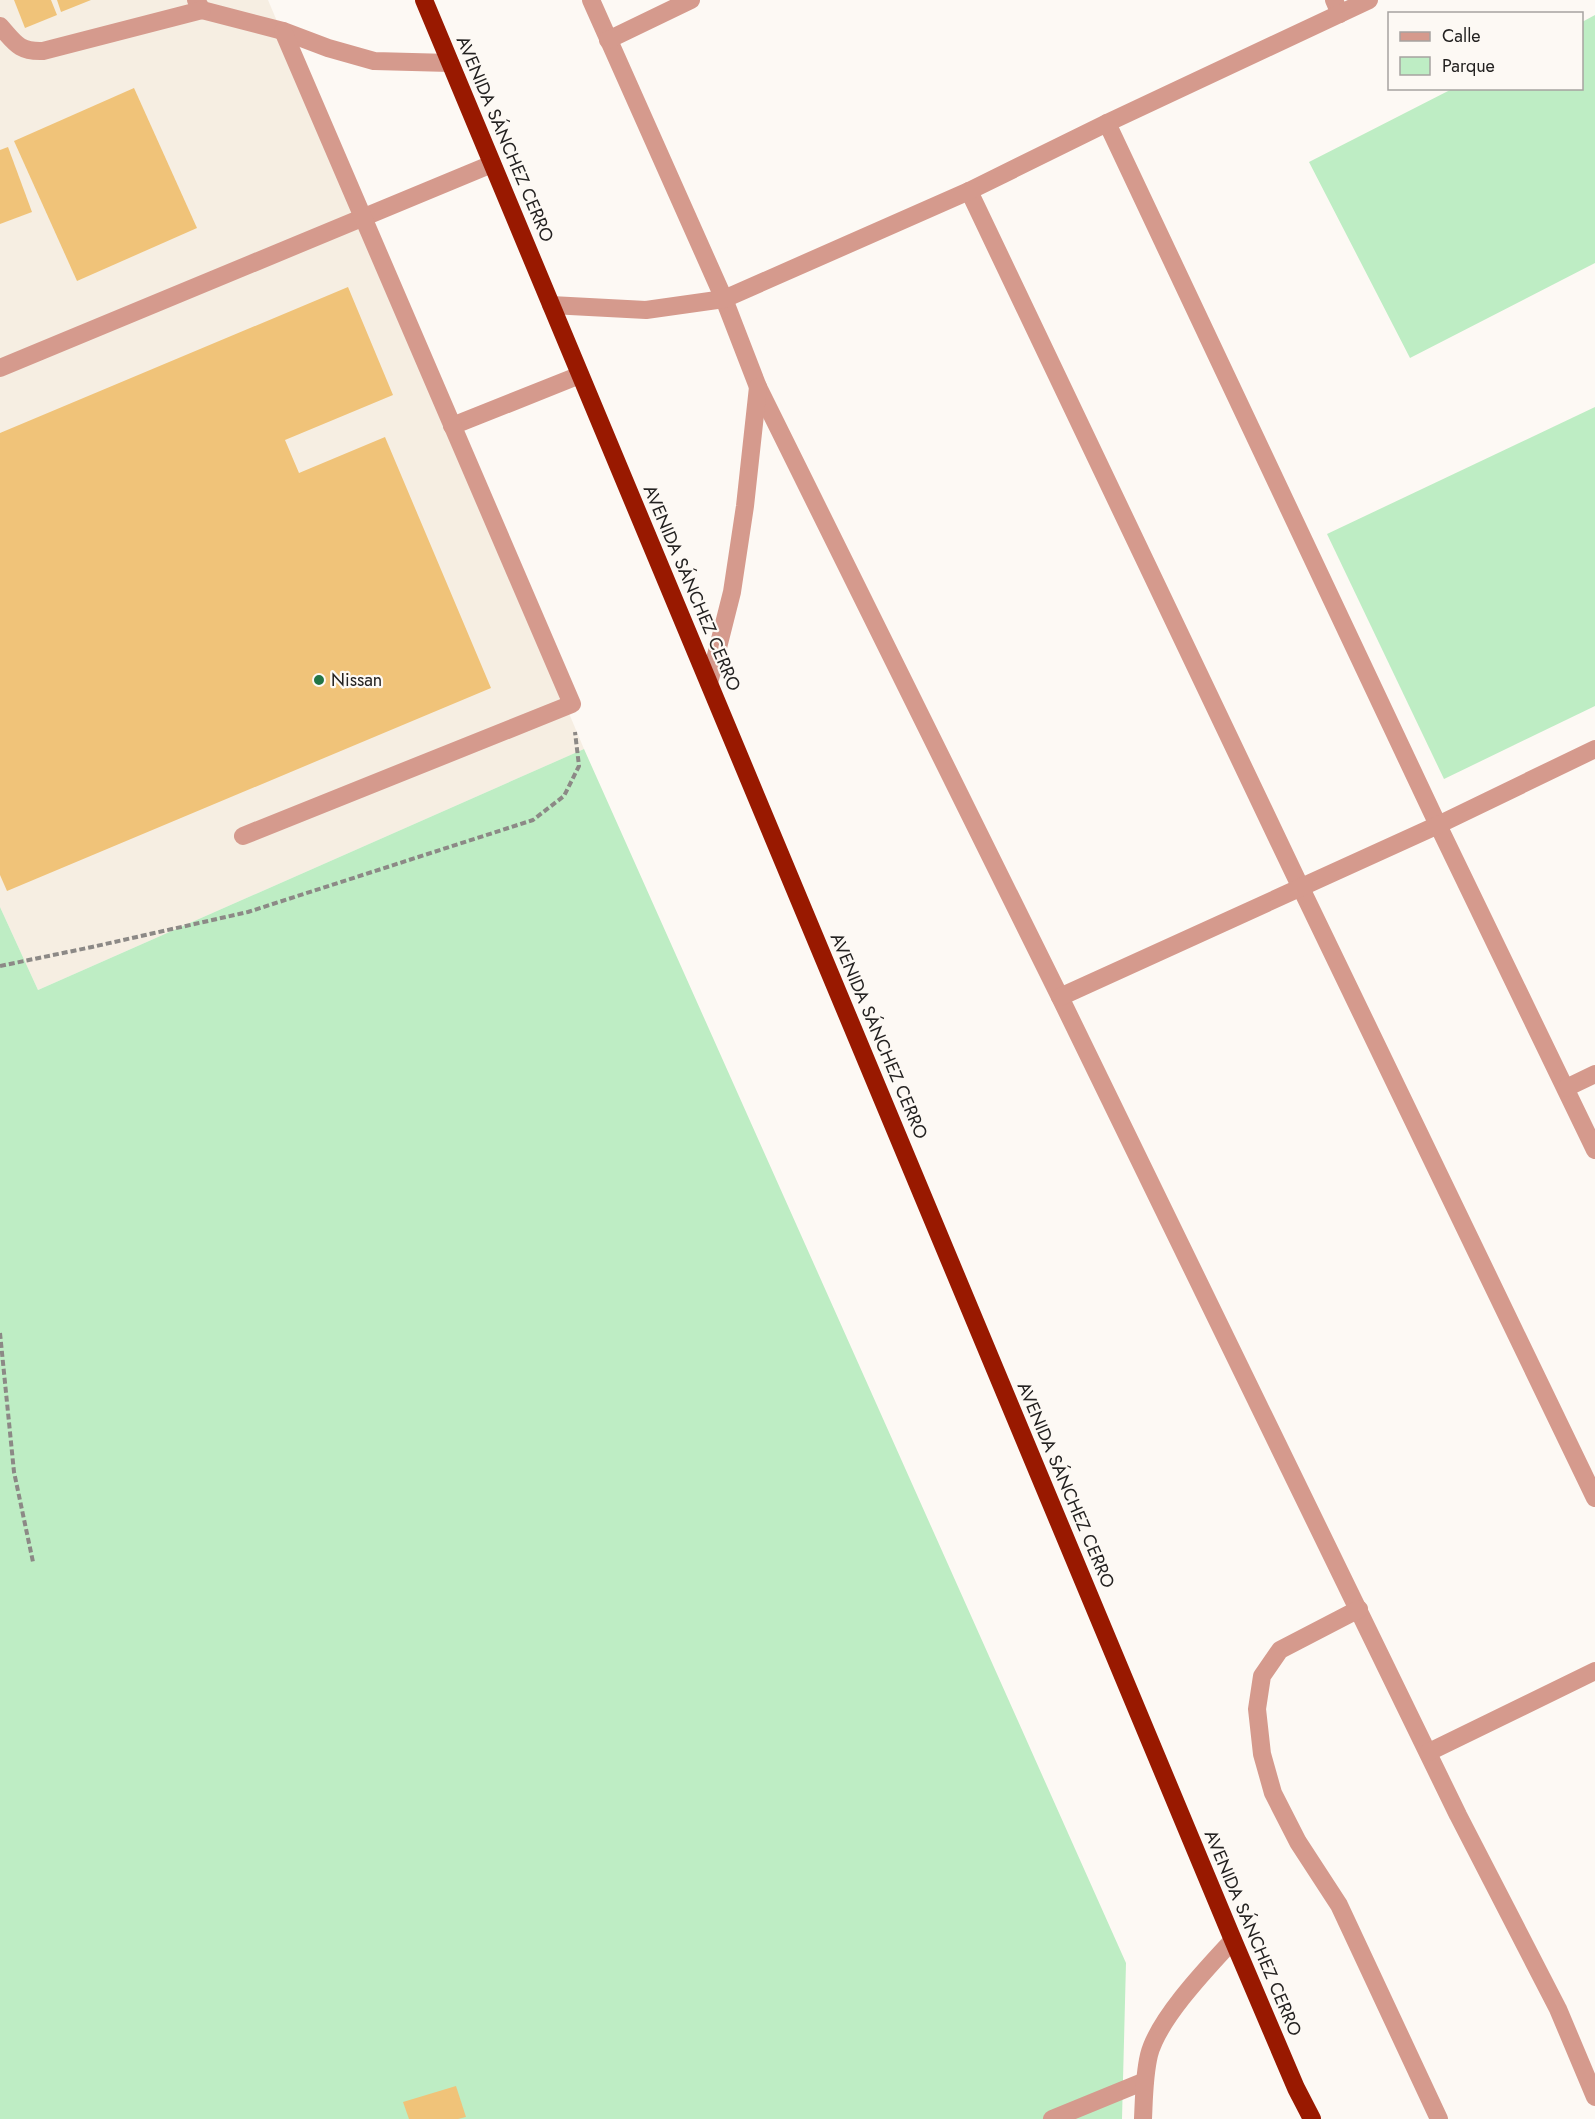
<svg xmlns="http://www.w3.org/2000/svg" width="1595" height="2119" viewBox="0 0 1595 2119" font-family="Jost,sans-serif">
<rect width="100%" height="100%" fill="#fdf9f4"/>
<path fill="#f6eee2" d="M 0,0 L 268,0 L 584,749 L 38,990 L 0,907 Z"/>
<g fill="#beedc4">
<path d="M 1595,15 L 1595,263 L 1410,358 L 1309,162 L 1452,89 L 1582,88 L 1582,22 Z"/>
<path d="M 1595,407 L 1595,706 L 1444,779 L 1327,534 Z"/>
<path d="M 584,749 L 1126,1963 L 1122,2119 L 0,2119 L 0,907 L 38,990 Z"/>
</g>
<g fill="#f0c379">
<path d="M 14,0 L 51,0 L 57,15 L 25,28 Z"/>
<path d="M 57,0 L 91,0 L 61,12 Z"/>
<path d="M 134,88 L 197,228 L 77,281 L 14,141 Z"/>
<path d="M 8,147 L 32,212 L 0,224 L 0,150 Z"/>
<path d="M 348,287 L 393,395 L 285,440 L 299,473 L 385,437 L 491,688 L 7,891 L 0,875 L 0,433 Z"/>
<path d="M 456,2086 L 466,2117 L 458,2119 L 409,2119 L 403,2102 Z"/>
</g>
<g fill="none" stroke-linecap="round" stroke-linejoin="round">
<g stroke="#8c8986" stroke-width="4" stroke-dasharray="6 3" stroke-linecap="butt">
<path d="M 0,966 L 92,947 L 248,912 L 533,820 L 564,796 L 579,766 L 575,732"/>
<path d="M 0,1333 L 14,1472 L 33,1562"/>
</g>
<g stroke="#d59a8d" stroke-width="18">
<path d="M 196,0 L 202,10 L 283,31 L 328,48 L 374,61 L 450,63"/>
<path d="M 1334,0 L 1340,14"/>
<path d="M 0,26 C 15,43 19,52 43,51 L 202,10"/>
<path d="M 0,368 L 492,164"/>
<path d="M 452,426 L 580,375"/>
<path d="M 243,836 L 572,704 L 283,31"/>
<path d="M 1052,2119 L 1145,2081"/>
<path d="M 1143,2119 C 1144,2098 1144,2076 1149,2055 C 1158,2019 1208,1967 1233,1940"/>
</g>
<g stroke="#d59a8d" stroke-width="18">
<path d="M 591,0 L 724,299 L 758,387 L 1060,997 L 1458,1815 L 1558,2009 L 1595,2097"/>
<path d="M 608,40 L 691,0"/>
<path d="M 1107,123 L 1438,825 L 1595,1150"/>
<path d="M 969,191 L 1300,886 L 1595,1498"/>
<path d="M 551,305 L 646,310 L 724,299 L 969,191 L 1107,123 L 1369,0"/>
<path d="M 709,683 L 732,592 L 745,506 L 758,387"/>
<path d="M 1060,997 L 1438,825 L 1595,749"/>
<path d="M 1566,1088 L 1595,1074"/>
<path d="M 1359,1609 L 1280,1650 L 1262,1676 L 1257,1709 L 1262,1754 L 1273,1793 L 1298,1842 L 1339,1905 L 1439,2119"/>
<path d="M 1429,1752 L 1595,1671"/>
</g>
<path stroke="#991900" stroke-width="18" d="M 424,0 L 1233,1940 L 1296,2088 L 1312,2119"/>
</g>
<circle fill="#237546" stroke="#fdf9f4" stroke-width="2" cx="319" cy="680" r="6"/>
<g text-anchor="middle" stroke-width="4.5" stroke-linejoin="round" paint-order="stroke">
<g font-size="18" fill="#242221" stroke="#fdf9f4">
<text transform="translate(505 139) rotate(67)" y="6">AVENIDA SÁNCHEZ CERRO</text>
<text transform="translate(692 588) rotate(67)" y="6">AVENIDA SÁNCHEZ CERRO</text>
<text transform="translate(879 1036) rotate(67)" y="6">AVENIDA SÁNCHEZ CERRO</text>
<text transform="translate(1066 1485) rotate(67)" y="6">AVENIDA SÁNCHEZ CERRO</text>
<text transform="translate(1253 1933) rotate(67)" y="6">AVENIDA SÁNCHEZ CERRO</text>
</g>
<g font-size="18" fill="#242221" stroke="#fdf9f4" text-anchor="start">
<text x="331" y="686">Nissan</text>
</g>
</g>
<rect x="1388" y="12" width="195" height="78" fill="#fdf9f4" stroke="#a6a3a0" stroke-width="1.5"/>
<rect x="1400" y="32" width="30" height="9" fill="#d59a8d" stroke="#a6a3a0" stroke-width="1.5"/>
<text x="1442" y="42" font-size="18" fill="#242221">Calle</text>
<rect x="1400" y="57" width="30" height="18" fill="#beedc4" stroke="#a6a3a0" stroke-width="1.5"/>
<text x="1442" y="72" font-size="18" fill="#242221">Parque</text>
</svg>
